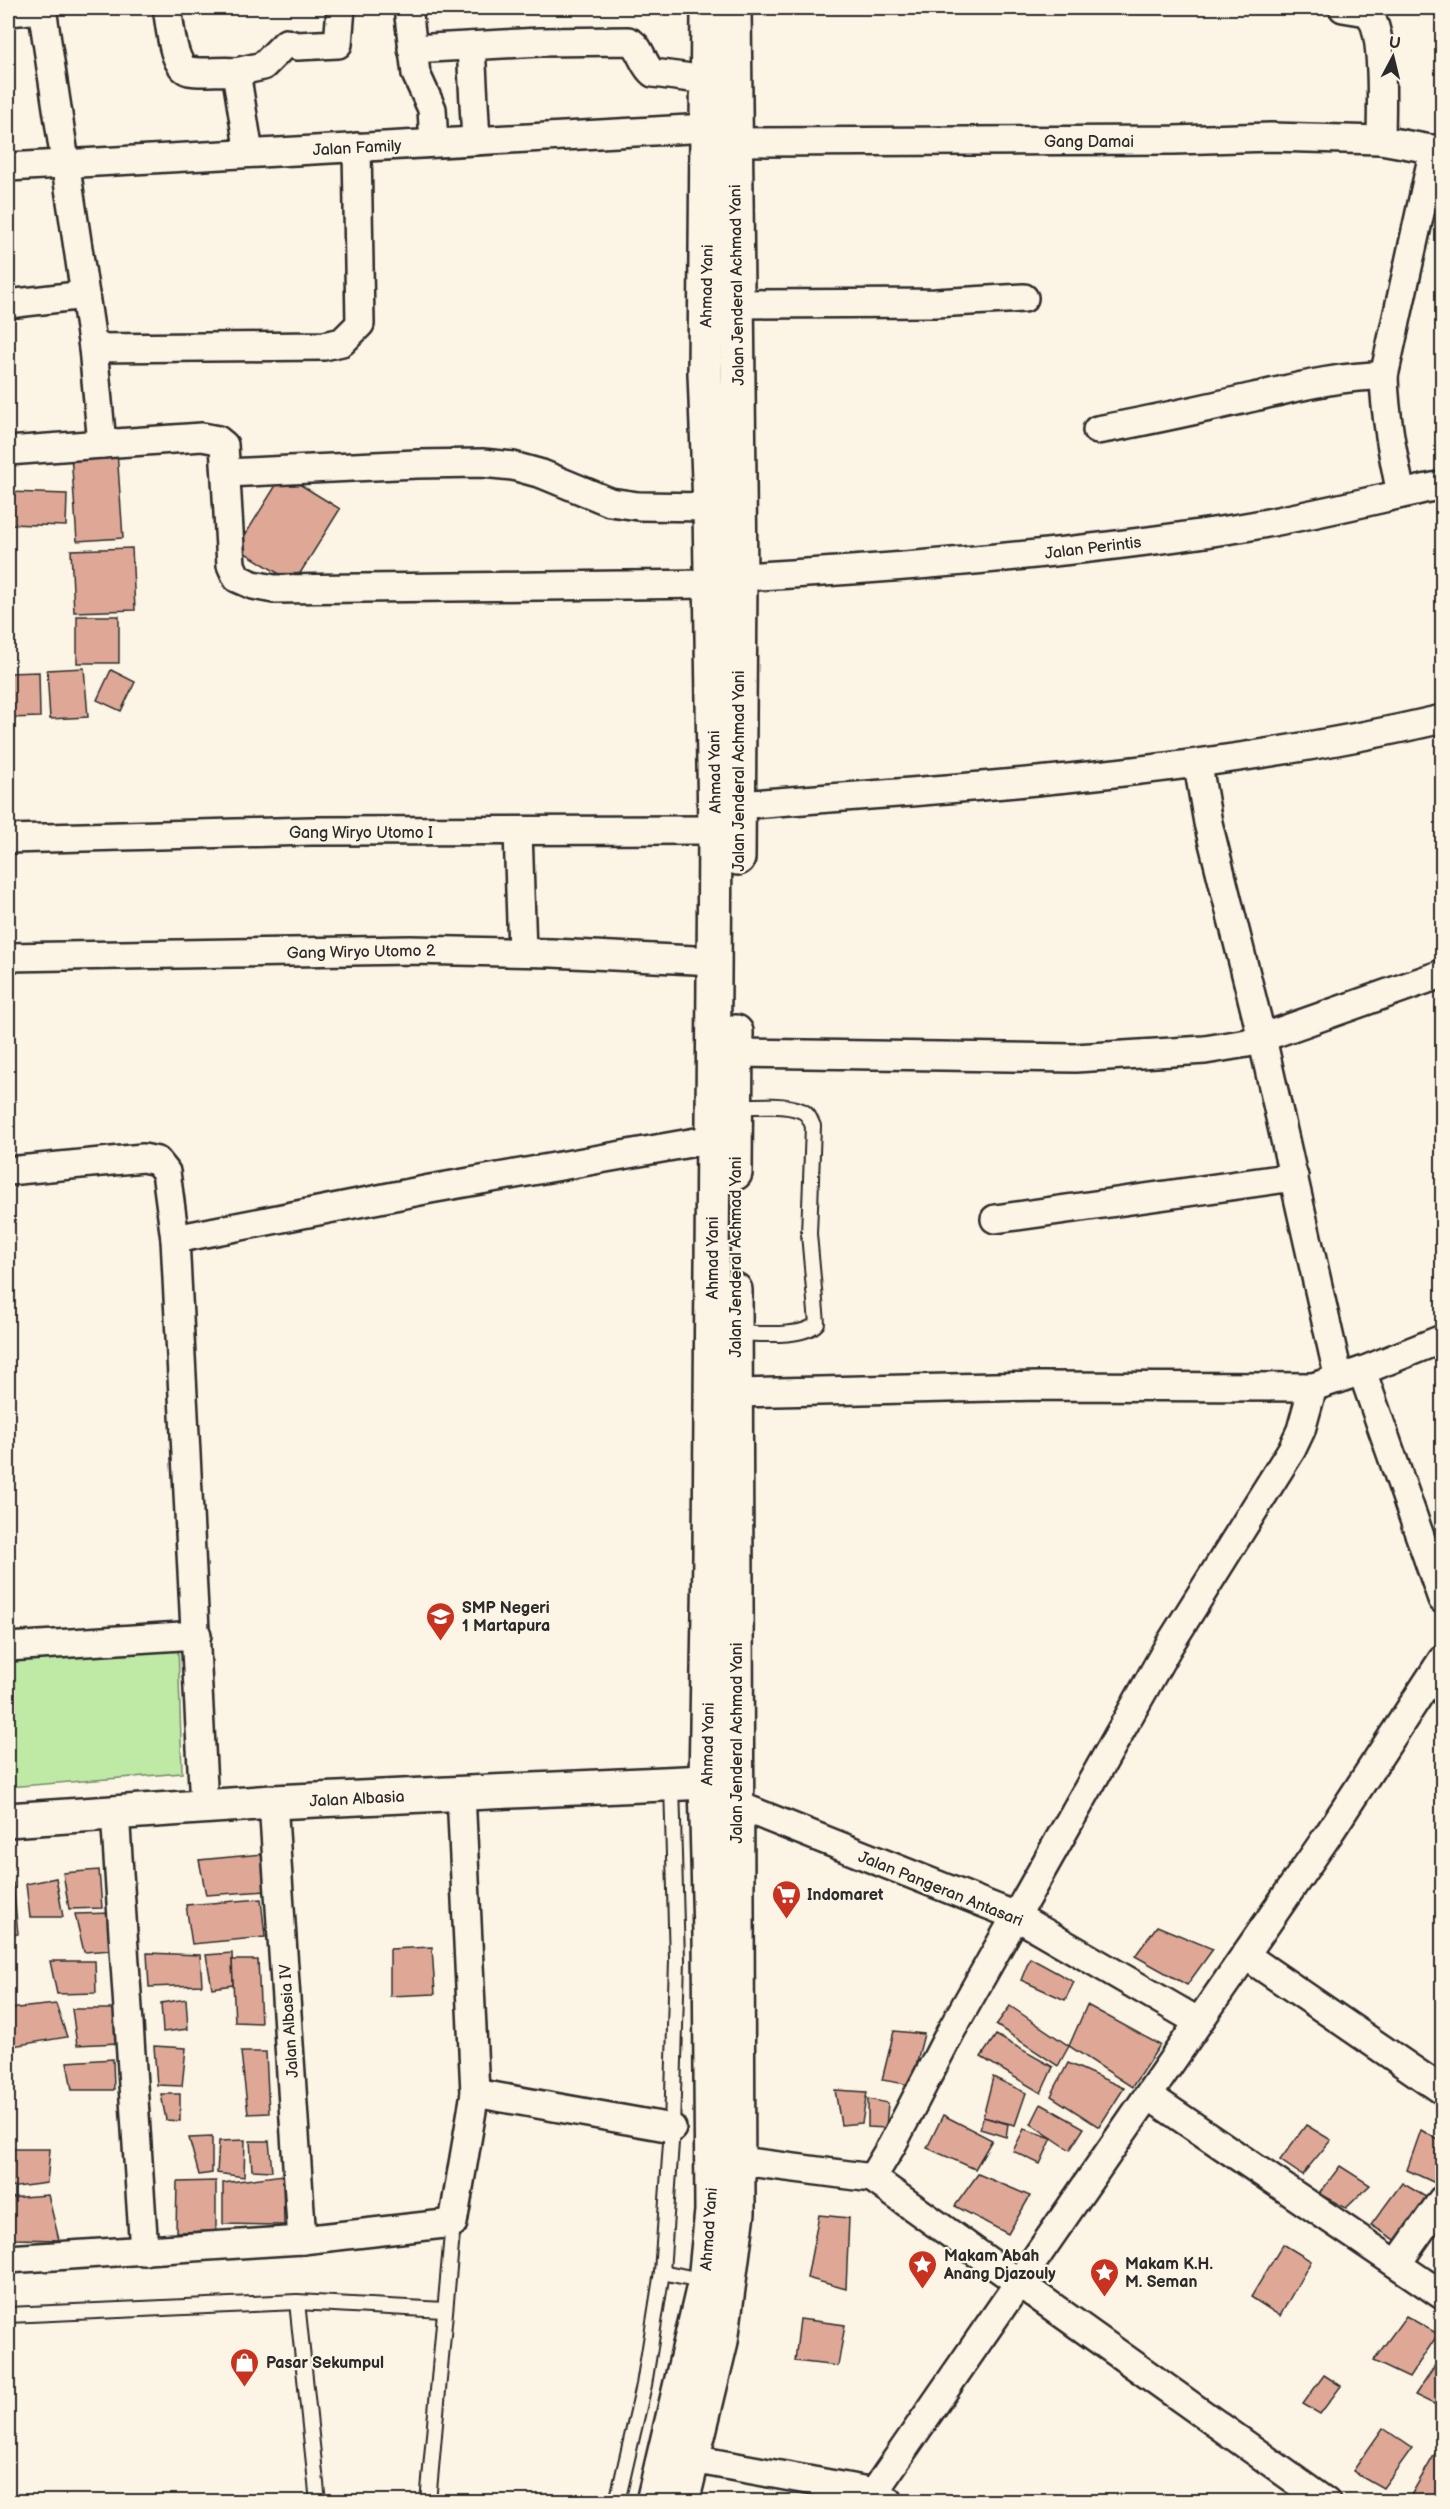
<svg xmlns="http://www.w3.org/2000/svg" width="1450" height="2509" viewBox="0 0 1450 2509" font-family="'Balsamiq Sans',sans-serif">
<rect width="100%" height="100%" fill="#fcf5e5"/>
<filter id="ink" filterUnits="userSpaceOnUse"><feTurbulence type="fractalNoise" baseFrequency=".0167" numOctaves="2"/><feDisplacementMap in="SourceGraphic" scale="12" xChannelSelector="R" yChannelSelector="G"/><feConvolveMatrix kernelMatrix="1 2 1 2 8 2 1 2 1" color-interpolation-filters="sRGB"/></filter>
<g filter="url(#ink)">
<path fill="#bfeaa6" stroke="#758a68" stroke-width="1.5" d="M 178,1646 L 182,1773 L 8,1787 L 8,1660 Z"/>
<g fill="#dfa896" stroke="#2b2b2b" stroke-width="1.5">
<path d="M 117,451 L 123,538 L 77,541 L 71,454 Z"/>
<path d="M 283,474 L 340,509 L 294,583 L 237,548 Z"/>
<path d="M 8,492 L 67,494 L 66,526 L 8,524 Z"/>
<path d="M 132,548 L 135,610 L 74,612 L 71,550 Z"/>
<rect x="77" y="616" width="42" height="47"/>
<path d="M 84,668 L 88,717 L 50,719 L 47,670 Z"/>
<path d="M 111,670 L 135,682 L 121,711 L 97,700 Z"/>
<path d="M 39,672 L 40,717 L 8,718 L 8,673 Z"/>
<path d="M 262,1854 L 267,1891 L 206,1895 L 199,1860 Z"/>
<path d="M 99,1870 L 102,1908 L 69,1909 L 63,1873 Z"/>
<path d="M 56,1878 L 63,1917 L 30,1917 L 26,1884 Z"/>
<path d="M 8,1883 L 13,1883 L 18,1934 L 8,1936 Z"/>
<path d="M 261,1899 L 265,1937 L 192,1944 L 186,1905 Z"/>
<path d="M 113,1913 L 112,1950 L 84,1952 L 75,1914 Z"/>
<path d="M 1157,1926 L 1213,1949 L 1187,1985 L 1135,1956 Z"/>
<path d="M 432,1947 L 435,1994 L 390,1996 L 390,1949 Z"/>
<path d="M 147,1953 L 200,1955 L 202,1985 L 149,1987 Z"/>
<path d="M 232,1953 L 233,1985 L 212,1988 L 206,1955 Z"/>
<path d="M 1030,1958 L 1074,1982 L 1065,2000 L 1021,1980 Z"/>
<path d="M 232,1960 L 258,1960 L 261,2023 L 235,2022 Z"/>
<path d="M 50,1961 L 95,1961 L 96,1993 L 57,1994 Z"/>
<path d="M 186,1999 L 188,2029 L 163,2032 L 161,2003 Z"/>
<path d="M 56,2004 L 67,2037 L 13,2046 L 8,2022 L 8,2009 Z"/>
<path d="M 1087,2005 L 1160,2045 L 1132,2087 L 1069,2046 Z"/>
<path d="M 1010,2006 L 1069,2046 L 1058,2066 L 996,2025 Z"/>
<path d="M 72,2009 L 115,2009 L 118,2043 L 77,2045 Z"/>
<path d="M 894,2031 L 924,2034 L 911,2085 L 882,2080 Z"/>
<path d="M 996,2035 L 1053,2067 L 1041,2093 L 981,2057 Z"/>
<path d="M 154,2046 L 186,2048 L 182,2086 L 157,2085 Z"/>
<path d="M 241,2052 L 266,2052 L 269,2113 L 248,2114 Z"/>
<path d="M 113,2059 L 114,2090 L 72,2090 L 67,2062 Z"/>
<path d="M 1068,2063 L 1124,2088 L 1099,2127 L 1051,2096 Z"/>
<path d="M 993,2077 L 1026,2093 L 1015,2125 L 983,2117 Z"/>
<path d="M 835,2090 L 867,2092 L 862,2123 L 841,2125 Z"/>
<path d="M 161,2094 L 180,2094 L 180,2121 L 166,2120 Z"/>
<path d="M 868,2099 L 888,2103 L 886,2128 L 868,2127 Z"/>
<path d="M 1041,2104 L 1084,2128 L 1070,2150 L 1031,2124 Z"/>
<path d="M 943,2115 L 992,2140 L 975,2169 L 927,2148 Z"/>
<path d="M 983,2117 L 1008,2124 L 1006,2137 L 980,2129 Z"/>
<path d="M 1306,2125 L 1331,2140 L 1302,2175 L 1280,2160 Z"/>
<path d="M 1024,2129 L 1052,2138 L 1040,2164 L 1013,2151 Z"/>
<path d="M 1421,2130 L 1442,2142 L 1442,2186 L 1407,2170 Z"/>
<path d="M 212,2137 L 212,2173 L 199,2175 L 189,2138 Z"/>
<path d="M 245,2140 L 244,2177 L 217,2173 L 219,2141 Z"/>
<path d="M 250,2141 L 269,2141 L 272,2171 L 252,2170 Z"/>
<path d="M 8,2149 L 50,2149 L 47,2183 L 9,2188 Z"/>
<path d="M 1340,2166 L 1370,2185 L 1346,2208 L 1319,2194 Z"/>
<path d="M 978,2174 L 1030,2196 L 1008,2234 L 955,2206 Z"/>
<path d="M 283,2175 L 284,2225 L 223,2224 L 223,2183 Z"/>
<path d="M 216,2181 L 216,2231 L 176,2232 L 177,2182 Z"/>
<path d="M 1402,2183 L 1431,2200 L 1402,2244 L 1371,2225 Z"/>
<path d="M 48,2195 L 59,2240 L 14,2239 L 9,2198 Z"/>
<path d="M 819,2215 L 849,2218 L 846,2289 L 807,2278 Z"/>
<path d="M 1283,2244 L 1311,2261 L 1280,2316 L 1251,2297 Z"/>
<path d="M 1406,2316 L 1438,2334 L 1409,2378 L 1373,2361 Z"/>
<path d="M 800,2319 L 845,2325 L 838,2366 L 795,2361 Z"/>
<path d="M 1442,2355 L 1442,2408 L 1415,2395 Z"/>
<path d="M 1324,2375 L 1341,2386 L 1320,2414 L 1303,2404 Z"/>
<path d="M 1383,2428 L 1412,2448 L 1383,2488 L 1353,2471 Z"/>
<path d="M 1436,2452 L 1442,2456 L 1442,2502 L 1407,2502 Z"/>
</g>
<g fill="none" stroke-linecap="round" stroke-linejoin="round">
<defs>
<g id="service">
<path d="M 734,1333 C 755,1333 803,1339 817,1323 L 809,1234 L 813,1126 C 810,1120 809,1114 802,1111 C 786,1103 753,1106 735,1107"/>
<path d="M 662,2272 L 705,2281"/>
<path d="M 297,2302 L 318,2502"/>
<path d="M 8,2315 L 297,2302 L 444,2310"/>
<path d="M 428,2502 L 453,2223"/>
<path d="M 617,2502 L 644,2385 L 662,2272 L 672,2128 L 677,1960 L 672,1785"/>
</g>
<g id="minor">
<path d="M 42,8 L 93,348 L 102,444 L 202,437 L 218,440 L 224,445 L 231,565 L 237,578 L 253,585 L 274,589 L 710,584"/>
<path d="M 167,8 C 170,22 172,67 189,71 C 204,74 221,70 236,72 L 249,153"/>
<path d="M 408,8 L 416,74 L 432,109 L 434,143"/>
<path d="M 1343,8 L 1367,12 C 1386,29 1381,113 1381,140"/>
<path d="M 8,12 L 42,9"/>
<path d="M 471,46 L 476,141"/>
<path d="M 412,49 L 540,42 L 628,41 C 641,45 642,65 653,73 L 707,80"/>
<path d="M 236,72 L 263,66 L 286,43 L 297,46 L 338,44 L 341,8"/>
<path d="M 734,142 L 1174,140 L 1271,137 L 1381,140 L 1442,151"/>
<path d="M 8,167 L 707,128"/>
<path d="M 8,304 L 85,295"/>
<path d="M 737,304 L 935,303 L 1024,298"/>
<path d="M 93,348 L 324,346 L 342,342 L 360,324 L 357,147"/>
<path d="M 1097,430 C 1149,421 1201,409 1254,397 C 1297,387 1339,376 1384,376"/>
<path d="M 8,451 L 102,444"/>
<path d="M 227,473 L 417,464 L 482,463 L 513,466 L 542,474 L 610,502 L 638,506 L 710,507"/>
<path d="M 1401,494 C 1393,455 1385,416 1384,376 L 1434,149"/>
<path d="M 740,577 C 905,568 1069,554 1233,529 C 1303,518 1373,500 1442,485"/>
<path d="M 1198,765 L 1208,823 L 1262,1038 L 1339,1379"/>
<path d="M 738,805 C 974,787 1212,773 1442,719"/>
<path d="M 518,831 L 522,952"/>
<path d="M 8,839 L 311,831 L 715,830"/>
<path d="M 8,957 L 410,950 L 552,953 L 715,961"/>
<path d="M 736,1053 L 1075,1058 L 1205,1050 L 1247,1043 L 1442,974"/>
<path d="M 8,1171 L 143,1158 L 157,1161 L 166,1172 L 175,1239 L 204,1806"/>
<path d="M 995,1219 L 1294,1177"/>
<path d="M 175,1239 L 430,1189 L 713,1139"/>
<path d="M 1362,1371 L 1442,1599"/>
<path d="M 1313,1387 L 1301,1430 L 1292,1449 L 1168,1647 L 951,2031 L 892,2145 L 872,2178 L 1326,2502"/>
<path d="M 735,1393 L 1038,1386 L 1313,1387 L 1362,1371 L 1442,1339"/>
<path d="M 8,1647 L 197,1635"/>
<path d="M 273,1802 L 302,2240"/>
<path d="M 737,1805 L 1016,1916 L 1199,2022"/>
<path d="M 115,1812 L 144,2251"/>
<path d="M 1245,1955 L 1442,2090"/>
<path d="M 475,2093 L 672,2128"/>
<path d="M 1149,2096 L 1442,2295"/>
<path d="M 740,2161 L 872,2178"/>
<path d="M 8,2259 L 302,2240 L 453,2223 L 475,2093 L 461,1793"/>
<path d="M 1397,2264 L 1442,2200"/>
<path d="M 692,2459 L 874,2492 L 889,2501"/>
<path d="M 874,2492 L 1328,1835 L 1442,1660"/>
</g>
<path id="tertiary" d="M 8,1820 L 273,1802 L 706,1782"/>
<g id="trunk">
<path d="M 734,8 L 740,577 L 738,858"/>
<path d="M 735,1173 L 736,1032"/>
<path d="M 653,2502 L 705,2281 L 712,2211 L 710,1935 L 706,1782 L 710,1556 L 715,830 L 710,507 L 705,373 L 708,8"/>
<path d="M 682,2502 L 721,2341 L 738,2213 L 735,1290"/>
</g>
</defs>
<use href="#service" stroke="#2b2b2b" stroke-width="18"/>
<use href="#minor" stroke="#2b2b2b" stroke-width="32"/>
<use href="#tertiary" stroke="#2b2b2b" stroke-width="38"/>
<use href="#trunk" stroke="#2b2b2b" stroke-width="38"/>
<use href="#service" stroke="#fcf5e5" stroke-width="14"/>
<use href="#minor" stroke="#fcf5e5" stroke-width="27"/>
<use href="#tertiary" stroke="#fcf5e5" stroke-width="33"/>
<use href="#trunk" stroke="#fcf5e5" stroke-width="33"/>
</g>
</g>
<defs>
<symbol id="school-pin" viewBox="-11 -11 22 30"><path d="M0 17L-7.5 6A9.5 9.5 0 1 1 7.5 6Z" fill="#c8321e" stroke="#fcf5e5"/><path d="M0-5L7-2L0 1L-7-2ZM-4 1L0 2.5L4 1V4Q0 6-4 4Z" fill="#fff"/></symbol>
<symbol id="supermarket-pin" viewBox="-11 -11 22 30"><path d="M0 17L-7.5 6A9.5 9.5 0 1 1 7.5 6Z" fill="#c8321e" stroke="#fcf5e5"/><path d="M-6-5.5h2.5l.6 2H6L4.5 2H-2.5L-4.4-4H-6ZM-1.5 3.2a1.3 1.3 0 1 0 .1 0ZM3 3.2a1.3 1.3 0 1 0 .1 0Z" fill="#fff"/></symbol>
<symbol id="sight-pin" viewBox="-11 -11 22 30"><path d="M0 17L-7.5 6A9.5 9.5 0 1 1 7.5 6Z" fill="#c8321e" stroke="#fcf5e5"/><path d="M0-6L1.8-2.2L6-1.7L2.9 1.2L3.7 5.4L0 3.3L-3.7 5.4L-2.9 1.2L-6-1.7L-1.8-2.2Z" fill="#fff"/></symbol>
<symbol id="shop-pin" viewBox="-11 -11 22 30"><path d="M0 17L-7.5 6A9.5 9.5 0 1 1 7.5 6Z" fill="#c8321e" stroke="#fcf5e5"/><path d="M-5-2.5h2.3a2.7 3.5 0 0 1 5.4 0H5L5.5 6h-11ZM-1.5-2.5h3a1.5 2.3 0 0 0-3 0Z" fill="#fff"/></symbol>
</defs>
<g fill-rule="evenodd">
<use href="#school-pin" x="424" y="1600" width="33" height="45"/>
<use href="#supermarket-pin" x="770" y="1878" width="33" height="45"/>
<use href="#sight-pin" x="906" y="2248" width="33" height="45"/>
<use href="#sight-pin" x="1088" y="2256" width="33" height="45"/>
<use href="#shop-pin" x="228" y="2346" width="33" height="45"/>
</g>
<g text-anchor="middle" stroke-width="4.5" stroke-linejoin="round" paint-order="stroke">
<g font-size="16" fill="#2b2b2b" stroke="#fcf5e5">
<text x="1089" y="147">Gang Damai</text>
<text transform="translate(357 147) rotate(-3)" y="6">Jalan Family</text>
<text transform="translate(736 285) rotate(-91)" y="6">Jalan Jenderal Achmad Yani</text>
<text transform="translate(706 286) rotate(-89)" y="6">Ahmad Yani</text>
<text transform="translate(1093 547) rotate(-7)" y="6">Jalan Perintis</text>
<text transform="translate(738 771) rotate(-90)" y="6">Jalan Jenderal Achmad Yani</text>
<text transform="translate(714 772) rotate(-91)" y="6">Ahmad Yani</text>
<text x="361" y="838">Gang Wiryo Utomo I</text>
<text transform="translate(361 951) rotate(-1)" y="6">Gang Wiryo Utomo 2</text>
<text transform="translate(735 1257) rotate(-90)" y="6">Jalan Jenderal Achmad Yani</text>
<text transform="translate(712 1258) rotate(-90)" y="6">Ahmad Yani</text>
<text transform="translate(736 1743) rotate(-90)" y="6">Jalan Jenderal Achmad Yani</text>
<text transform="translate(707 1744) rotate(-89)" y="6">Ahmad Yani</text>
<text transform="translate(357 1798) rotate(-3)" y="6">Jalan Albasia</text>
<text transform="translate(941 1888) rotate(22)" y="6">Jalan Pangeran Antasari</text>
<text transform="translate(288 2021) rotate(-94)" y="6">Jalan Albasia IV</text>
<text transform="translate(708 2229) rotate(-86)" y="6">Ahmad Yani</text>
</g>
<g font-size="16" font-weight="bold" fill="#2b2b2b" stroke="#fcf5e5" text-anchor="start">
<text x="462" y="1613">SMP Negeri<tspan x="462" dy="18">1 Martapura</tspan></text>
<text x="807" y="1900">Indomaret</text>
<text x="944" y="2261">Makam Abah<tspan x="944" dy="18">Anang Djazouly</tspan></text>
<text x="1125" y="2269">Makam K.H.<tspan x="1125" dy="18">M. Seman</tspan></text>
<text x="266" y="2368">Pasar Sekumpul</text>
</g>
</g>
<rect width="1450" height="2509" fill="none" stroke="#fcf5e5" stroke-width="30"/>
<rect x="15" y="15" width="1420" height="2479" fill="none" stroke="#2b2b2b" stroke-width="2" filter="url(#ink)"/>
<g transform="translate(1393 57) rotate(7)" stroke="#fcf5e5" stroke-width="4.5" paint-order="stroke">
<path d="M0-4.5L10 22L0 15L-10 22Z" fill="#2b2b2b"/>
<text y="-9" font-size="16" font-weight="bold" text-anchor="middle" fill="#2b2b2b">U</text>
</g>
</svg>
